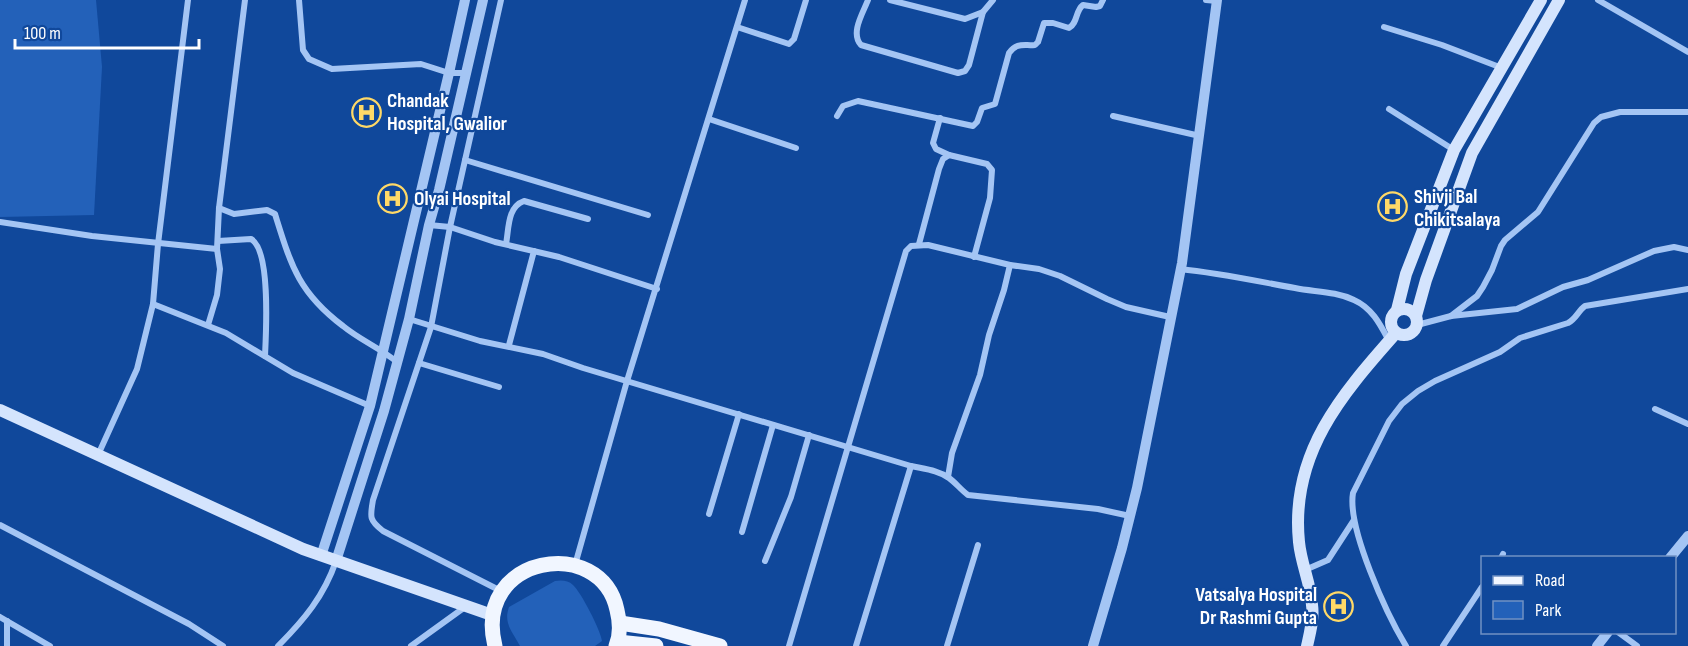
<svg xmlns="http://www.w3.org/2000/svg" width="1688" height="646" viewBox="0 0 1688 646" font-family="'Sofia Sans Condensed',sans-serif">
<rect width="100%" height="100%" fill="#10489b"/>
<g fill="#2361b9">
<path d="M 0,0 L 96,0 L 102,67 L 94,215 L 0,217 Z"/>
<path d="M 555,581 C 561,580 568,580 573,585 C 581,592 601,631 602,641 L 595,646 L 520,646 C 513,632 503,624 509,607 Z"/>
</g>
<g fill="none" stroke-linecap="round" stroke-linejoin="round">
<g stroke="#a4c5f4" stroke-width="6">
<path d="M 299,0 L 303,50 L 309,59 L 332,69 L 421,64 L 449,73 L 466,73"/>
<path d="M 501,0 L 450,227 L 431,327 L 373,500 C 370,517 369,520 383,531 L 501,591"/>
<path d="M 868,0 C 863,13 850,33 861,45 L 958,73 L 965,71 L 969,65 L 983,12"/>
<path d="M 890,0 L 965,19 L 983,12 L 993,0"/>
<path d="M 1206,0 L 1217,1"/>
<path d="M 1598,0 L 1688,52"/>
<path d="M 737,27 L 789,44 L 794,39 L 806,0"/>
<path d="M 1384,27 L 1442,45 L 1502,68"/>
<path d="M 1389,109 L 1454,150"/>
<path d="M 837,116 L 843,106 L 858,101 L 973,126 L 977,122 L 982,108 L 995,104 L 1009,53 C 1017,42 1024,46 1035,45 L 1038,42 L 1044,23 L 1053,23 L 1069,28 C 1078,23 1075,11 1083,5 L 1096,7 L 1100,6 L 1103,0"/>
<path d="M 1113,116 L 1200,136"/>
<path d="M 940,118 L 933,143 L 936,149 L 949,155"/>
<path d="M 709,119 L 796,148"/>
<path d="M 465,160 L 648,215"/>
<path d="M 219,208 L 234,214 L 267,210 L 275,214 C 291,265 298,292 343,326 C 360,340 380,348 397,362"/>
<path d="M 0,222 L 92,236 L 217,249"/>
<path d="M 429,225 L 450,227 L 495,242 L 559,257 L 657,289"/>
<path d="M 218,241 L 251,239 C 271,250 266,334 265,356"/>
<path d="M 506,244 C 509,229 507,207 524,201 L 588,219"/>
<path d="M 919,244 L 939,169 L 943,159 L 949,155 L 987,164 L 992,170 L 990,198 L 974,257"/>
<path d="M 1180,269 C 1219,273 1256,281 1295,288 C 1314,292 1335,291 1354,300 C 1372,308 1380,324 1389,341"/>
<path d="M 153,304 L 226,333 L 293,373 L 370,406"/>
<path d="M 1451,316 L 1477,296 L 1483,287 L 1492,270 L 1501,246 L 1505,240 L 1538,212 L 1594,123 L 1601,117 L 1620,112 L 1688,112"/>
<path d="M 409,319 L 480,341 L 543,354 L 583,368 L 911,466 C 924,469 938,470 949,478 C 956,483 961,490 968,495 L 1098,509 L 1130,516"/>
<path d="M 208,325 L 217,295 L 220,269 L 217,249 L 219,208 L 245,0"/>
<path d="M 1417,325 L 1451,316 L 1517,309 L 1563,287 L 1588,280 L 1654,251 L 1674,247 L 1688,250"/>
<path d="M 509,345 L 534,251"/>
<path d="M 419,363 L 499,387"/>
<path d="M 1655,409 L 1688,424"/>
<path d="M 98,455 L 137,369 L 153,304 L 158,244 L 188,0"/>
<path d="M 948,477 L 952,453 L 980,375 L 989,335 L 1004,290 L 1010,265"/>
<path d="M 709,514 L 739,414"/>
<path d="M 0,525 L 189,624 L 223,646"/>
<path d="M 742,532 L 773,425"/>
<path d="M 1501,558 L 1503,554"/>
<path d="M 765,561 L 791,497 L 809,435"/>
<path d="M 575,565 L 627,381 L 745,0"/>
<path d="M 1305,570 L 1328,560 L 1354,520"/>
<path d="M 0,617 L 50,646"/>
<path d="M 1618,632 L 1637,646"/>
<path d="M 7,646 L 7,621"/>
<path d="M 278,646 C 304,620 324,596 336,561"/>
<path d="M 411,646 L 465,607"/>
<path d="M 789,646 L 906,251 L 911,246 L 928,245 L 1010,265 L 1039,269 L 1060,276 L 1107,299 L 1126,307 L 1170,317"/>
<path d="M 856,646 L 911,466"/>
<path d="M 947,646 L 978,545"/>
<path d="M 1406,646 C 1387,615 1347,528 1353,493 L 1389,421 L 1402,404 L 1418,391 L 1435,381 L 1500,352 L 1520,338 L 1568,323 C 1576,319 1578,311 1585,306 L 1688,289"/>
<path d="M 1443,646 L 1482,587"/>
</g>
<g stroke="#a4c5f4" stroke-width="10">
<path d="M 321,556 L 370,406 L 449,73 L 465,0"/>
<path d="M 1670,558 L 1688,536"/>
<path d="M 336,561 L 384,411 L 409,319 L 429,225 L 439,190 L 483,0"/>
<path d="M 1093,646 L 1122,548 L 1137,488 L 1182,263 L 1217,0"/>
<path d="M 1597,646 L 1608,632"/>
</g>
<g stroke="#d4e4fd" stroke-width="12">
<circle cx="1404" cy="322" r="13"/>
<path d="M 1397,310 L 1406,274 L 1454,150 L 1541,0"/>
<path d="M 1416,316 L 1426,280 L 1472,153 L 1559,0"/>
<path d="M 0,410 L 303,549 L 492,615"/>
<path d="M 1307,646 C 1310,633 1314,618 1312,605 C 1311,584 1301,564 1299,542 C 1290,454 1341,395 1396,333"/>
</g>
<g stroke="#f1f6ff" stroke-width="15">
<path d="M 620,623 L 659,629 L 720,646"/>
<path d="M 618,642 L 656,646"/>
<path d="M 495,646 C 472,555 601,534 617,610 C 620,622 621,634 616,646"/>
</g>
</g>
<defs>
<symbol id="hospital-ring" viewBox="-11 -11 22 22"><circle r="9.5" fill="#10489b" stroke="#ffd967" stroke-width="1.5"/><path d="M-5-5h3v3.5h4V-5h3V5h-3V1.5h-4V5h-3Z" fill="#ffd967"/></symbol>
</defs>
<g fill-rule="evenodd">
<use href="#hospital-ring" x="350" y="96" width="33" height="33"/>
<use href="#hospital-ring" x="376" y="182" width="33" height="33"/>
<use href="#hospital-ring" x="1376" y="190" width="33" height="33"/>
<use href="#hospital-ring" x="1322" y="590" width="33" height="33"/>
</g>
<g text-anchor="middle" stroke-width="4.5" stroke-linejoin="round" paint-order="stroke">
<g font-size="20" font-weight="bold" fill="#fff" stroke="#10489b" text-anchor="start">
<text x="387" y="107">Chandak<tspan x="387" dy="23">Hospital, Gwalior</tspan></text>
<text x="1414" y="203">Shivji Bal<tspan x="1414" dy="23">Chikitsalaya</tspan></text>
<text x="414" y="205">Olyai Hospital</text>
<text x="1317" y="601" text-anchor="end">Vatsalya Hospital<tspan x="1317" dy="23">Dr Rashmi Gupta</tspan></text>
</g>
</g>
<rect x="1481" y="556" width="195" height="78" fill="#10489b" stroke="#7091c3" stroke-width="1.5"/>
<rect x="1493" y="576" width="30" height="9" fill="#f1f6ff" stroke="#7091c3" stroke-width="1.5"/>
<text x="1535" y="586" font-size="18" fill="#ffffff">Road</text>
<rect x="1493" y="601" width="30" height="18" fill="#2361b9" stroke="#7091c3" stroke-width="1.5"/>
<text x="1535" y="616" font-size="18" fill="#ffffff">Park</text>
<path d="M15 39v9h184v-9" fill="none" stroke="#ffffff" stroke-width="3"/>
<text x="24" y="39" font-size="18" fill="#ffffff" stroke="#10489b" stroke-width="4.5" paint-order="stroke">100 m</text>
</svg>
